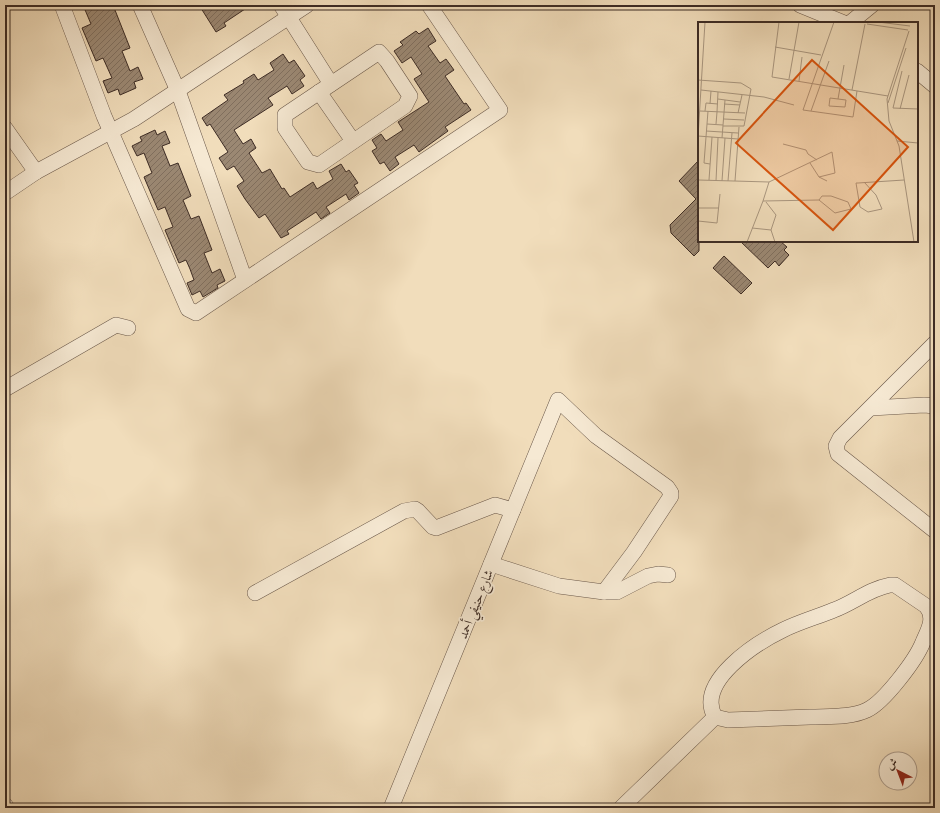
<svg xmlns="http://www.w3.org/2000/svg" width="940" height="813" viewBox="0 0 940 813" font-family="'Libre Bodoni',Amiri,serif">
<defs>
<pattern id="building-hatch" width="6" height="6" patternUnits="userSpaceOnUse"><rect width="6" height="6" fill="#9b8873"/><path d="M-1 1l2-2M0 6l6-6M5 7l2-2" fill="none" stroke="#806f5e"/></pattern>
</defs>
<rect width="100%" height="100%" fill="#f1ddbb"/>
<filter id="stains"><feTurbulence type="fractalNoise" baseFrequency=".005" numOctaves="4"/><feColorMatrix values="0 0 0 0 .2 0 0 0 0 .09 0 0 0 0 .02 0 0 0 .5 -.17"/></filter>
<radialGradient id="worn" r=".72"><stop offset=".6" stop-color="#630" stop-opacity="0"/><stop offset="1" stop-color="#630" stop-opacity=".3"/></radialGradient>
<g fill="url(#building-hatch)" stroke="#3d2c25">
<path d="M 83,5 L 113,5 L 130,48 L 122,51 L 130,71 L 138,67 L 143,79 L 134,82 L 136,88 L 120,95 L 118,89 L 108,93 L 103,81 L 112,78 L 103,58 L 96,61 L 82,28 L 91,24 Z"/>
<path d="M 199,5 L 251,5 L 224,23 L 226,26 L 216,32 Z"/>
<path d="M 428,28 L 436,41 L 428,46 L 440,63 L 446,59 L 454,70 L 445,76 L 464,104 L 466,103 L 471,110 L 445,127 L 448,131 L 419,152 L 414,145 L 395,157 L 399,164 L 390,171 L 384,162 L 380,164 L 372,151 L 377,148 L 372,140 L 381,134 L 386,141 L 403,130 L 398,122 L 429,102 L 414,79 L 422,74 L 411,57 L 402,63 L 394,51 L 403,45 L 400,42 L 416,31 L 419,34 Z"/>
<path d="M 283,54 L 289,63 L 294,60 L 305,76 L 300,80 L 304,86 L 292,94 L 287,86 L 268,98 L 273,105 L 234,130 L 243,144 L 251,139 L 256,148 L 249,153 L 262,173 L 270,169 L 282,189 L 284,188 L 290,197 L 313,182 L 317,189 L 333,179 L 329,171 L 341,164 L 346,172 L 349,170 L 358,183 L 354,185 L 359,193 L 349,200 L 346,194 L 326,207 L 330,213 L 321,219 L 316,212 L 287,231 L 289,234 L 281,238 L 265,214 L 259,218 L 245,199 L 237,186 L 244,181 L 234,166 L 227,170 L 219,158 L 228,152 L 210,124 L 207,126 L 202,118 L 228,100 L 224,95 L 244,83 L 243,81 L 254,74 L 258,80 L 274,70 L 270,63 Z"/>
<path d="M 155,130 L 157,135 L 165,131 L 170,143 L 162,146 L 170,166 L 178,163 L 191,196 L 183,200 L 191,219 L 199,216 L 212,250 L 204,253 L 212,273 L 220,269 L 225,281 L 217,285 L 218,288 L 203,297 L 200,291 L 192,295 L 187,283 L 194,280 L 190,269 L 186,260 L 179,263 L 165,230 L 173,227 L 165,207 L 158,210 L 144,177 L 152,173 L 144,153 L 137,156 L 132,146 L 142,141 L 140,137 Z"/>
<path d="M 699,160 L 699,251 L 694,256 L 671,233 L 670,225 L 696,199 L 679,181 Z"/>
<path d="M 740,241 L 780,241 L 787,247 L 784,250 L 789,255 L 779,266 L 775,261 L 768,268 Z"/>
<path d="M 724,256 L 752,283 L 741,294 L 713,268 Z"/>
</g>
<g fill="none" stroke-linecap="round" stroke-linejoin="round">
<defs>
<g id="minor">
<path d="M 62,5 L 104,116 L 188,309 L 196,313 L 500,110 L 429,5"/>
<path d="M 140,5 L 178,91 L 245,280"/>
<path d="M 281,5 L 331,84"/>
<path d="M 800,5 L 844,23"/>
<path d="M 850,23 L 872,5"/>
<path d="M 379,52 L 387,61 L 410,96 L 405,106 L 319,165 L 308,162 L 285,128 L 285,115 Z"/>
<path d="M 917,71 L 935,86"/>
<path d="M 319,92 L 353,141"/>
<path d="M 5,128 L 36,172"/>
<path d="M 5,193 L 36,172 L 134,119 L 307,5"/>
<path d="M 935,343 L 840,438 L 836,446 L 838,454 L 935,531"/>
<path d="M 5,389 L 116,325 L 128,328"/>
<path d="M 871,408 L 924,405 L 935,406"/>
<path d="M 491,564 L 559,586 L 604,592 L 617,592 L 648,576 L 658,574 L 668,575"/>
<path d="M 890,585 L 895,585 L 926,606 C 936,618 928,630 923,642 C 916,660 884,702 867,710 C 850,718 829,716 810,717 C 783,718 756,719 728,720 L 715,717 C 695,682 756,643 783,630 C 799,622 817,617 834,610 C 853,603 869,589 890,585 Z"/>
<path d="M 255,593 L 404,511 L 415,509 L 418,511 L 433,527 L 436,528 L 495,505 L 513,510"/>
<path d="M 5,805 L 7,808"/>
<path d="M 391,808 L 558,400 L 596,436 L 667,487 L 671,493 L 671,496 L 634,552 L 604,592"/>
<path d="M 621,808 L 715,717"/>
</g>
</defs>
<use href="#minor" stroke="#6a584a" stroke-width="16"/>
<use href="#minor" stroke="#f6e9d3" stroke-width="15"/>
</g>
<g text-anchor="middle" stroke-width="3.5" stroke-linejoin="round" paint-order="stroke">
<g font-size="13" fill="#3d2c25" stroke="#f6e9d3">
<text transform="translate(475 604) rotate(-68)" y="5">شارع حنيفي أحمد</text>
</g>
</g>
<g transform="translate(698 22)">
<rect width="220" height="220" fill="#f1ddbb"/>
<path fill="none" stroke="#a9967f" stroke-width="1" d="M 81,0 L 74,55 L 190,74M 136,0 L 105,88 L 155,95 L 159,69M 180,0 L 212,4M 169,2 L 210,8M 211,9 L 189,77 L 191,99 L 201,124 L 216,220M 77,25 L 123,33M 91,57 L 101,0M 0,58 L 43,61 L 53,67 L 46,104 L 25,104M 101,59 L 104,35M 3,68 L 66,75 L 96,83M 154,68 L 167,2M 132,76 L 148,78 L 147,85 L 131,84 ZM 20,77 L 42,80M 140,77 L 146,43M 190,81 L 208,26M 12,82 L 13,69M 26,82 L 42,83M 195,86 L 204,49M 195,86 L 220,87M 202,87 L 211,53M 2,89 L 47,91M 7,89 L 8,81 L 20,82M 10,89 L 6,141 L 12,142M 113,89 L 131,39M 19,90 L 20,70M 40,91 L 44,73M 26,97 L 46,98M 9,102 L 25,103M 18,102 L 19,90M 8,109 L 40,111M 0,114 L 40,117M 0,115 L 7,0M 24,116 L 27,78M 199,119 L 220,121M 85,122 L 108,128 L 110,132 L 119,138M 112,141 L 121,155 L 129,159M 0,158 L 71,160 L 134,130 L 137,151 L 121,155M 11,158 L 14,115M 18,159 L 20,116M 24,159 L 27,116M 30,159 L 34,111M 37,159 L 41,105M 166,160 L 178,173 L 184,187 L 170,190 L 162,185 L 158,161 L 160,161 L 206,158M 65,179 L 71,160M 68,180 L 78,193 L 73,208M 0,186 L 21,186M 0,199 L 19,201 L 22,172M 54,206 L 73,208 L 77,220M 49,220 L 65,179 L 121,178 L 124,174 L 133,174 L 150,180 L 153,187 L 137,191 L 121,178"/>
<path fill="#d7540e" fill-opacity="0.15" stroke="#d7540e" stroke-width="2" d="M 114,38 L 210,125 L 135,208 L 38,121 Z"/>
<rect width="220" height="220" fill="none" stroke="#3d2c25" stroke-width="2"/>
</g>
<rect width="940" height="813" fill="none" stroke="#f1ddbb" stroke-width="20"/>
<rect x="6" y="6" width="928" height="801" fill="none" stroke="#3d2c25" stroke-width="2"/>
<rect x="10" y="10" width="920" height="793" fill="none" stroke="#3d2c25"/>
<g transform="translate(898 771) rotate(318)"><circle r="19" fill="#f6e9d3" stroke="#ac9d8d"/>
<path d="M0-3L7 15L0 10L-7 15Z" fill="#8f2418"/>
<text y="-6" font-size="11" font-weight="bold" text-anchor="middle" fill="#3d2c25">ش</text>
</g>
<rect width="100%" height="100%" filter="url(#stains)"/>
<rect width="100%" height="100%" fill="url(#worn)"/>
</svg>
